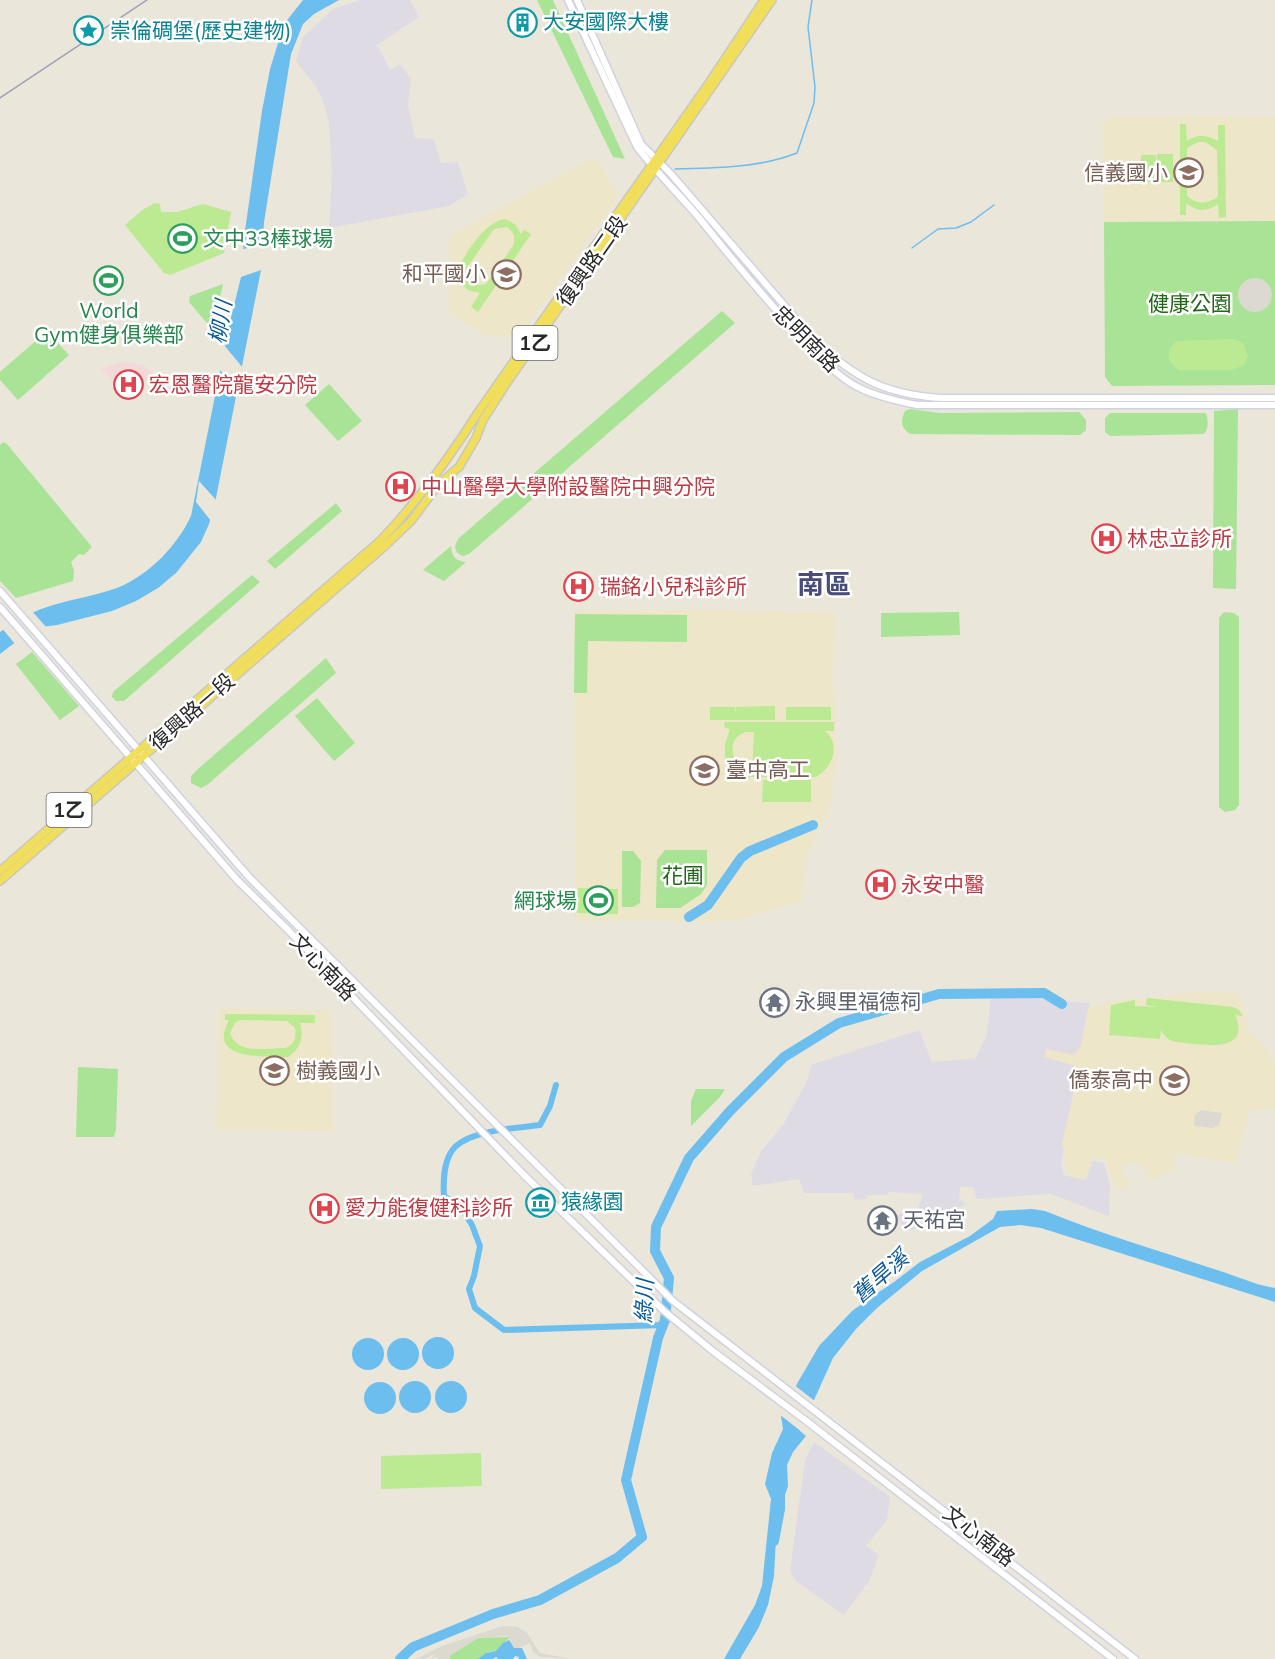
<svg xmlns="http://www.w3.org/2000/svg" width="1275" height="1659" viewBox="0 0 1275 1659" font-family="Mulish,'Noto Sans TC',sans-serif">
<rect width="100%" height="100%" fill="#ebe6da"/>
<g fill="#dfdbe4">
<path d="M 360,0 L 410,0 L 419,17 L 377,45 L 390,70 L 400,64 L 411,79 L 408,105 L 415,138 L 434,139 L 441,163 L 458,162 L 468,194 L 449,206 L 329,228 L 332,174 L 329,122 L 323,101 L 316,87 L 296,61 L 303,37 L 333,9 Z"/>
<path d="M 991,995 L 1090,1003 L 1085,1054 L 1098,1073 L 1070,1118 L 1061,1163 L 1064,1175 L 1084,1180 L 1093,1161 L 1104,1163 L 1110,1184 L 1109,1216 L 1051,1194 L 977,1199 L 973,1187 L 960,1187 L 959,1198 L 965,1204 L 920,1228 L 910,1230 L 901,1224 L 897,1216 L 902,1212 L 916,1214 L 923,1194 L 888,1192 L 888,1195 L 867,1195 L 866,1199 L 855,1200 L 854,1193 L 804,1193 L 799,1179 L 753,1186 L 751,1174 L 761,1151 L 783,1125 L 808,1079 L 811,1065 L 919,1030 L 932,1062 L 976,1058 L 987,1034 Z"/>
<path d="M 814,1442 L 890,1497 L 887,1520 L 866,1546 L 879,1555 L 869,1581 L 844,1615 L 796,1581 L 790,1570 L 805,1461 Z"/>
</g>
<g fill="#eee6c9">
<path d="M 1109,116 L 1275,116 L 1275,221 L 1104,222 L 1102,125 Z"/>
<path d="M 592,158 L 599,161 L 618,197 L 519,338 L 485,335 L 450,313 L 449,236 Z"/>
<path d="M 710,610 L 835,613 L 834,680 L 837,763 L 829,809 L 808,853 L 801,901 L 739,919 L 706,922 L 647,919 L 638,919 L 637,921 L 575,920 L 574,611 Z"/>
<path d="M 1199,992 L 1238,993 L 1245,1009 L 1247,1031 L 1268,1050 L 1275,1065 L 1275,1109 L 1249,1110 L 1236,1163 L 1176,1153 L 1175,1170 L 1152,1181 L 1137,1161 L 1121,1167 L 1125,1172 L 1123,1177 L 1133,1181 L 1124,1190 L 1115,1189 L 1106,1159 L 1093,1157 L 1086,1179 L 1069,1176 L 1062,1144 L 1073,1095 L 1073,1065 L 1044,1057 L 1046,1049 L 1074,1055 L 1081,1045 L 1088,1008 L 1108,1002 Z"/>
<path d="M 219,1008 L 329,1010 L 332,1013 L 333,1131 L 216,1129 Z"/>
</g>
<path fill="#f3d9d7" d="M 123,362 L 143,365 L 153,373 L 126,397 L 101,368 Z"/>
<g fill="#a8e396">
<path d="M 537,0 L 553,0 L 625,159 L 613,157 L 609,149 Z"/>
<path d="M 1275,221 L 1275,385 L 1112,386 L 1105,377 L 1104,222 Z"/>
<path d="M 223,284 L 213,330 L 189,302 L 190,296 Z"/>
<path d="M 722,311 L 735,323 L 469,554 L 463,556 C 453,552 454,545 459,538 Z"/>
<path d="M 47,331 L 69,355 L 18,400 L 0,380 L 0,372 Z"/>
<path d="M 329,384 L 362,421 L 338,441 L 305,405 Z"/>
<path d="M 910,409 L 940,413 L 1079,412 L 1086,420 L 1086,430 L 1080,435 L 910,434 C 901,427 900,422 905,411 Z"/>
<path d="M 1238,409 L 1236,589 L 1213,588 L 1214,411 Z"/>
<path d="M 1110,413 L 1206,413 C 1208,420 1209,428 1204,434 L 1110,436 L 1105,432 L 1105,418 Z"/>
<path d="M 3,442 L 7,444 L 92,547 L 84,555 L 79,554 L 71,562 L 74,570 L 73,581 L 16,598 L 0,581 L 0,445 Z"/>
<path d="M 336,503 L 342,511 L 275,569 L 267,561 Z"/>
<path d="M 451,546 C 452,556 455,561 466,562 L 444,581 L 423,570 Z"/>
<path d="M 252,575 L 260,582 L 124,701 L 116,701 L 112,697 L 113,692 Z"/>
<path d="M 959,612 L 960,635 L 881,637 L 881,613 Z"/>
<path d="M 1224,612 L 1234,613 L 1239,617 L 1239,805 L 1235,810 L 1225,812 L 1219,807 L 1219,618 Z"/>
<path d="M 575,614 L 687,615 L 687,642 L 588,641 L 587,693 L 574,693 Z"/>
<path d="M 32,652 L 79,706 L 60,720 L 16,664 Z"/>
<path d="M 326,658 L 336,673 L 207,785 L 201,788 L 191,783 L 191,776 L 199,768 Z"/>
<path d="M 317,698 L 355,743 L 334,761 L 295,716 Z"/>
<path d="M 665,850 L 707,850 L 707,885 L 701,894 L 680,908 L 656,908 L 657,860 Z"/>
<path d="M 622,851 L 633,851 L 641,861 L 640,903 L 633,907 L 622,907 Z"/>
<path d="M 78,1067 L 118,1069 L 116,1129 L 114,1137 L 76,1137 Z"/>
<path d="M 696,1089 L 725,1089 L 720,1097 L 691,1126 L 691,1101 Z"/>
<path d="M 510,1637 L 496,1651 L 488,1652 L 478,1659 L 450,1659 L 449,1656 L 478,1638 Z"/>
</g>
<g fill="#bbea92" fill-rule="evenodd">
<path d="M 1180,124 L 1186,124 L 1187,141 C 1197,134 1207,135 1218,141 L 1218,125 L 1225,125 L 1226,217 L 1219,218 L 1218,204 C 1207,212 1197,212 1186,203 L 1186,215 L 1180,215 ZM 1198,142 L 1205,142 L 1217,150 L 1218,197 C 1206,204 1198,205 1187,196 L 1187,148 Z"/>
<path d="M 1157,154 L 1173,154 L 1173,182 L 1158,182 Z"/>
<path d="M 1141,155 L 1156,155 L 1157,182 L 1141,182 Z"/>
<path d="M 155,203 L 160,204 L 161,212 L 177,212 L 203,204 L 231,212 L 224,253 L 170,275 L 164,273 L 125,225 L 142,210 Z"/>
<path d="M 505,219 L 515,224 L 521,234 L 524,230 L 531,234 L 478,312 L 471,307 L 480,293 L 468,290 L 462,285 L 458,269 C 466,252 485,222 505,219 ZM 506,227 C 514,231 516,238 513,246 L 486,284 L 480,285 L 469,283 L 466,276 L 466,269 L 494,229 Z"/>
<path d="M 1234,339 L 1243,343 L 1248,356 L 1244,365 L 1232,370 L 1178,370 L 1169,360 L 1169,349 L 1176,341 Z"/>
<path d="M 775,706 L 775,720 L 710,720 L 710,707 L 735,707 L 735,715 L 736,707 Z"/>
<rect x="786" y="707" width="45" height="13"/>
<path d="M 724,722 L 834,722 L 834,731 L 825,731 C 842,745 832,768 816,777 L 741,777 L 728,767 L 725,759 L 725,744 L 730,729 L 725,728 ZM 746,732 L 754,732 L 752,771 L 741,769 C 730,757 728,737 746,732 Z"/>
<path d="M 763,780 L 811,780 L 811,802 L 762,802 Z"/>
<path d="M 578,888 L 618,889 L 618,914 L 577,913 Z"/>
<path d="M 1147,998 L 1233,1007 L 1239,1010 L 1243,1016 L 1235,1015 C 1250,1048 1214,1046 1194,1044 C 1186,1043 1177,1043 1170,1040 C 1166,1038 1163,1034 1161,1030 L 1160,1039 L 1109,1035 L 1111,1005 L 1135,1000 L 1135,1006 L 1158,1007 L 1146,1005 Z"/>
<path d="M 225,1014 L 315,1015 L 315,1023 L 300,1023 C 304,1037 301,1048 288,1057 C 265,1056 206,1061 229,1020 L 225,1020 ZM 240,1020 L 287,1021 L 295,1028 C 297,1038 294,1045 285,1048 C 265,1048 237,1055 230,1033 L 235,1023 Z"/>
<path d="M 481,1453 L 482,1486 L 381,1489 L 381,1456 Z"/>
</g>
<g fill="#dcd9d1">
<circle cx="1255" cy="295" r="17"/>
<path d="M 1201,1110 L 1222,1113 L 1219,1126 L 1214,1126 L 1213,1128 L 1194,1126 L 1195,1115 Z"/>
<path d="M 503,1626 L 517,1627 L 527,1633 L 540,1653 L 571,1659 L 540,1657 L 533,1652 L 530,1643 L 517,1649 L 510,1644 L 510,1637 L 505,1636 L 478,1638 L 449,1656 L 450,1659 L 438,1659 L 437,1657 L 430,1659 L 436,1654 L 424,1659 L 416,1659 L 442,1646 Z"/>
</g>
<g fill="#6cbeef">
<path d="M 303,0 L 339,0 L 314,14 L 303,24 L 291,54 L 264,222 L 261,270 L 214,508 L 209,524 L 201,542 L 176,573 L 158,588 L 136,601 L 112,611 L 57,625 L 34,628 L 0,654 L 0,632 C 13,623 26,615 41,609 C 65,600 92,597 117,588 C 149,575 177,546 191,516 L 229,326 L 241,277 L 244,238 L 262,111 L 270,69 L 284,24 Z"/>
<path d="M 1032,1209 L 1045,1211 C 1101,1234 1160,1251 1217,1270 C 1237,1276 1255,1285 1275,1288 L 1275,1302 L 1041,1228 L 1020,1225 L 1000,1227 L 922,1271 L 877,1308 L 856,1329 L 833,1358 L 800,1431 L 806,1436 L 793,1452 L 787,1465 L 788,1486 L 777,1519 L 774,1576 L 768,1605 L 759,1627 L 740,1659 L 724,1659 L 755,1605 L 762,1586 L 771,1499 L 765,1484 L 772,1453 L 783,1429 L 781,1416 L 798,1382 L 819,1346 L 852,1311 L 873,1296 L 894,1282 L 920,1262 L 970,1236 L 993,1219 L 997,1211 Z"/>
<circle cx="438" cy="1353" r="16"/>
<circle cx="368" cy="1354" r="16"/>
<circle cx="403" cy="1354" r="16"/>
<circle cx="415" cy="1397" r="16"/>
<circle cx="451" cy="1397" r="16"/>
<circle cx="380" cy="1398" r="16"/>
<path d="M 509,1640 L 514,1648 L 522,1648 L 527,1659 L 518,1659 L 519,1657 L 515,1656 L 513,1659 L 498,1659 L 496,1657 L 493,1659 L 478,1659 L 486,1653 L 496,1651 L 503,1643 Z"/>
</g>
<g fill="#ebe6da">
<path d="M 265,243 L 264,269 L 238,278 L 240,250 Z"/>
<path d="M 224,345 L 243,368 L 239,392 L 219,369 Z"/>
<path d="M 199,481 L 217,501 L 211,521 L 196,502 Z"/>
<path d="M 31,610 L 47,628 L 35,631 L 15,644 L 1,627 Z"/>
<path d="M 793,1384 L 816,1402 L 804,1430 L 808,1434 L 807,1436 L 779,1414 Z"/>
</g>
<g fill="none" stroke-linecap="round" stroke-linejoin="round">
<g stroke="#6cbeef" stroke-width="1.5">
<path d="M 675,169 C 715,168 759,168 797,153 L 814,103 L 815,87 L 808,27 L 812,0"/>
<path d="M 912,248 L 938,229 L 956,228 L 971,222 L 994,205"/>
</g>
<path stroke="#6cbeef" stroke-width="6" d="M 556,1085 L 550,1106 L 540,1125 C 517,1128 472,1130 455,1147 C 444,1158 443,1181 444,1196 L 461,1207 L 472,1225 L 480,1246 L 474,1276 L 469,1289 L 475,1308 L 504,1330 L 663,1325"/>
<g stroke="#6cbeef" stroke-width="10">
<path d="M 689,917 L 708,905 L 741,858 L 750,851 L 813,825"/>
<path d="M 774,1541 L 780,1509 L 780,1494"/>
<path d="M 400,1659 L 413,1647 L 493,1614 L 540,1600 L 617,1558 L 642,1537 L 626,1480 L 658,1338 L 665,1320 L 669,1278 L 655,1251 L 656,1227 L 689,1158 L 730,1111 L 784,1057 L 839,1023 L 939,994 L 1044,993 L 1062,1004"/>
</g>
<defs>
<g id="secondary">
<path d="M 568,0 L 637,147 C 657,173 680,195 700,219 C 728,254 756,288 786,321 C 806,344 826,367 852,384 C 870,395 896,401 917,405 L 1275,405"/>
<path d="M 577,0 L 641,144 L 671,174 L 815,341 C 857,379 884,394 941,398 L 1275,398"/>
<path d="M 0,591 L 249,877 L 673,1301 L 1135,1659"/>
<path d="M 0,607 L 237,880 L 288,930 L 524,1175 L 664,1311 L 714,1352 L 809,1423 L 1113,1659"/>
</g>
<g id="primary">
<path d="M 0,871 L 381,540 C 419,500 450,457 479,411 L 709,83 L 764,0"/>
<path d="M 0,881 L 386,545 L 411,521 L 438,485 L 459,467 L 476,438 L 483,420 L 504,387 L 772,0"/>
</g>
</defs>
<use href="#secondary" stroke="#d0d1e2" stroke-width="9"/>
<use href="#primary" stroke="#c7c7c7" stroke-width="10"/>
<use href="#secondary" stroke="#fff" stroke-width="6"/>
<use href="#primary" stroke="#f1de5a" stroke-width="7"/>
<path stroke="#9d9eb4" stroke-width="1.5" d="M 0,98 L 147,0"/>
</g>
<defs>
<symbol id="building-ring" viewBox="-11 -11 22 22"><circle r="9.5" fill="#fff" stroke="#0f9aa8" stroke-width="1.5"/><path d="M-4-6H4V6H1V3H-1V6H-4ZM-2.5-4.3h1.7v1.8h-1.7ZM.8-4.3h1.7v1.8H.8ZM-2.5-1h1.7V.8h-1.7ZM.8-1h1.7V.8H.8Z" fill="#0f9aa8"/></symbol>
<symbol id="sight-ring" viewBox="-11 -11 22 22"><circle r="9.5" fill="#fff" stroke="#0f9aa8" stroke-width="1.5"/><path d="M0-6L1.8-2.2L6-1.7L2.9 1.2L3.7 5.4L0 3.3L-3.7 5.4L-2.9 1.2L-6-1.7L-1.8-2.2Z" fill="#0f9aa8"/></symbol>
<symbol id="school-ring" viewBox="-11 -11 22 22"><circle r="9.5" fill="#fff" stroke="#8d6e63" stroke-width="1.5"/><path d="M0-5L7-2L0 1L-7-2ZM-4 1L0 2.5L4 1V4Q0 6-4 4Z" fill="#8d6e63"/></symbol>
<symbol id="stadium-ring" viewBox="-11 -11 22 22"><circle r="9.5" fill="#fff" stroke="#2e9e5b" stroke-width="1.5"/><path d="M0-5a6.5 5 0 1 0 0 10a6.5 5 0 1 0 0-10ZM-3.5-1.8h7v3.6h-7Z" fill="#2e9e5b"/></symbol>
<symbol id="hospital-ring" viewBox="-11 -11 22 22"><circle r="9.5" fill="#fff" stroke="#e0444e" stroke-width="1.5"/><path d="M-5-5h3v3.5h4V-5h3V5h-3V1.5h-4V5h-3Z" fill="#e0444e"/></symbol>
<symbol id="temple-ring" viewBox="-11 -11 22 22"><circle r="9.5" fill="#fff" stroke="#6b7280" stroke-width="1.5"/><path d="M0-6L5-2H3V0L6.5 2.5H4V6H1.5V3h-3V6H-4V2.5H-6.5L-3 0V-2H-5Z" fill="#6b7280"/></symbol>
<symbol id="museum-ring" viewBox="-11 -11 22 22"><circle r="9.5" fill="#fff" stroke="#0f9aa8" stroke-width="1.5"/><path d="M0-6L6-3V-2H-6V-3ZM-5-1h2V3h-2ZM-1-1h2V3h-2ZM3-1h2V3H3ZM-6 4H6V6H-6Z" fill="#0f9aa8"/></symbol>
</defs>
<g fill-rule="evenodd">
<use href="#building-ring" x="506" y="6" width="33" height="33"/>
<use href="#sight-ring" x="72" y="14" width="33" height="33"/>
<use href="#school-ring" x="1172" y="156" width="33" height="33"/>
<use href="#stadium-ring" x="166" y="222" width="33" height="33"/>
<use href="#school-ring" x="490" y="258" width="33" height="33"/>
<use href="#stadium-ring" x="92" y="264" width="33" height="33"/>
<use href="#hospital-ring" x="112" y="368" width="33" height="33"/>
<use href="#hospital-ring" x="384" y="470" width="33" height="33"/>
<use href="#hospital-ring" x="1090" y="522" width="33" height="33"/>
<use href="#hospital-ring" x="562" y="570" width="33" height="33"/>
<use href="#school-ring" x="688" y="754" width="33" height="33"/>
<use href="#hospital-ring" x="864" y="868" width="33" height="33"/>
<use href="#stadium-ring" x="582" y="884" width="33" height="33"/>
<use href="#temple-ring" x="758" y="986" width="33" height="33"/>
<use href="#school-ring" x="258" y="1054" width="33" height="33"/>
<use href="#school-ring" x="1158" y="1064" width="33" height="33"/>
<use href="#museum-ring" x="524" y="1186" width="33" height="33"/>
<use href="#hospital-ring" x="308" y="1192" width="33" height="33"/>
<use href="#temple-ring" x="866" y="1204" width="33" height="33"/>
</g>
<g text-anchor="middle" stroke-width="5" stroke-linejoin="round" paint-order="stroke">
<g fill="#fff" stroke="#696969" stroke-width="1.5">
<rect x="512.5" y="326" width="45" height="34" rx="4.5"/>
<rect x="46.5" y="793" width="45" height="34" rx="4.5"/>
</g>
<g font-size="20" font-weight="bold" fill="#292929">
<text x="535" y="350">1乙</text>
<text x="69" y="817">1乙</text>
</g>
<g font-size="21" fill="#0d838f" stroke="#fff" text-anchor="start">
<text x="543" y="29">大安國際大樓</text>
<text x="110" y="38">崇倫碉堡(歷史建物)</text>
<text x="561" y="1209">猿緣園</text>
</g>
<g font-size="21" fill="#785e54" stroke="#fff" text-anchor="end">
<text x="1168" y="180">信義國小</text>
<text x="486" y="281">和平國小</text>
<text x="726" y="777" text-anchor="start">臺中高工</text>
<text x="296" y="1078" text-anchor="start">樹義國小</text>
<text x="1153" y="1087">僑泰高中</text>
</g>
<g font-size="21" fill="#27864d" stroke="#fff" text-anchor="start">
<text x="203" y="246">文中33棒球場</text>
<text x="109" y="318" text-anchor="middle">World<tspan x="109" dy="24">Gym健身俱樂部</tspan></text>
<text x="577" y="908" text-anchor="end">網球場</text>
</g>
<g font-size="21" fill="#292929" stroke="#fff">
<text transform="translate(592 261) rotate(-55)" y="7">復興路二段</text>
<text transform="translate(806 339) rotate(45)" y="7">忠明南路</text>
<text transform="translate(192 712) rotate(-41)" y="7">復興路一段</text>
<text transform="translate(323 967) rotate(46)" y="7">文心南路</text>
<text transform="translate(979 1536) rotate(38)" y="7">文心南路</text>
</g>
<g font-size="21" fill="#216619" stroke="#fff">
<text x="1190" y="311">健康公園</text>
<text x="683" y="883">花圃</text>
</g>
<g font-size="21" fill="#be3a42" stroke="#fff" text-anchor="start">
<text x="149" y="392">宏恩醫院龍安分院</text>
<text x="421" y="494">中山醫學大學附設醫院中興分院</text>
<text x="1127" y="546">林忠立診所</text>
<text x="600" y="594">瑞銘小兒科診所</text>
<text x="901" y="892">永安中醫</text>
<text x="345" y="1215">愛力能復健科診所</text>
</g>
<g font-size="21" fill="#5b616d" stroke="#fff" text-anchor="start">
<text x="795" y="1009">永興里福德祠</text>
<text x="903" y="1227">天祐宮</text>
</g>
<g font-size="22" font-style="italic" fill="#0c599a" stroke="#fff">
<text transform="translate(220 322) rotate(-81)" y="8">柳川</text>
<text transform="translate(880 1276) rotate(-41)" y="8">舊旱溪</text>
<text transform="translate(644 1301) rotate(-88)" y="8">綠川</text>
</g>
<g font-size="27" font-weight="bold" fill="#494d7a" stroke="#fff">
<text x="824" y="594">南區</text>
</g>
</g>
</svg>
